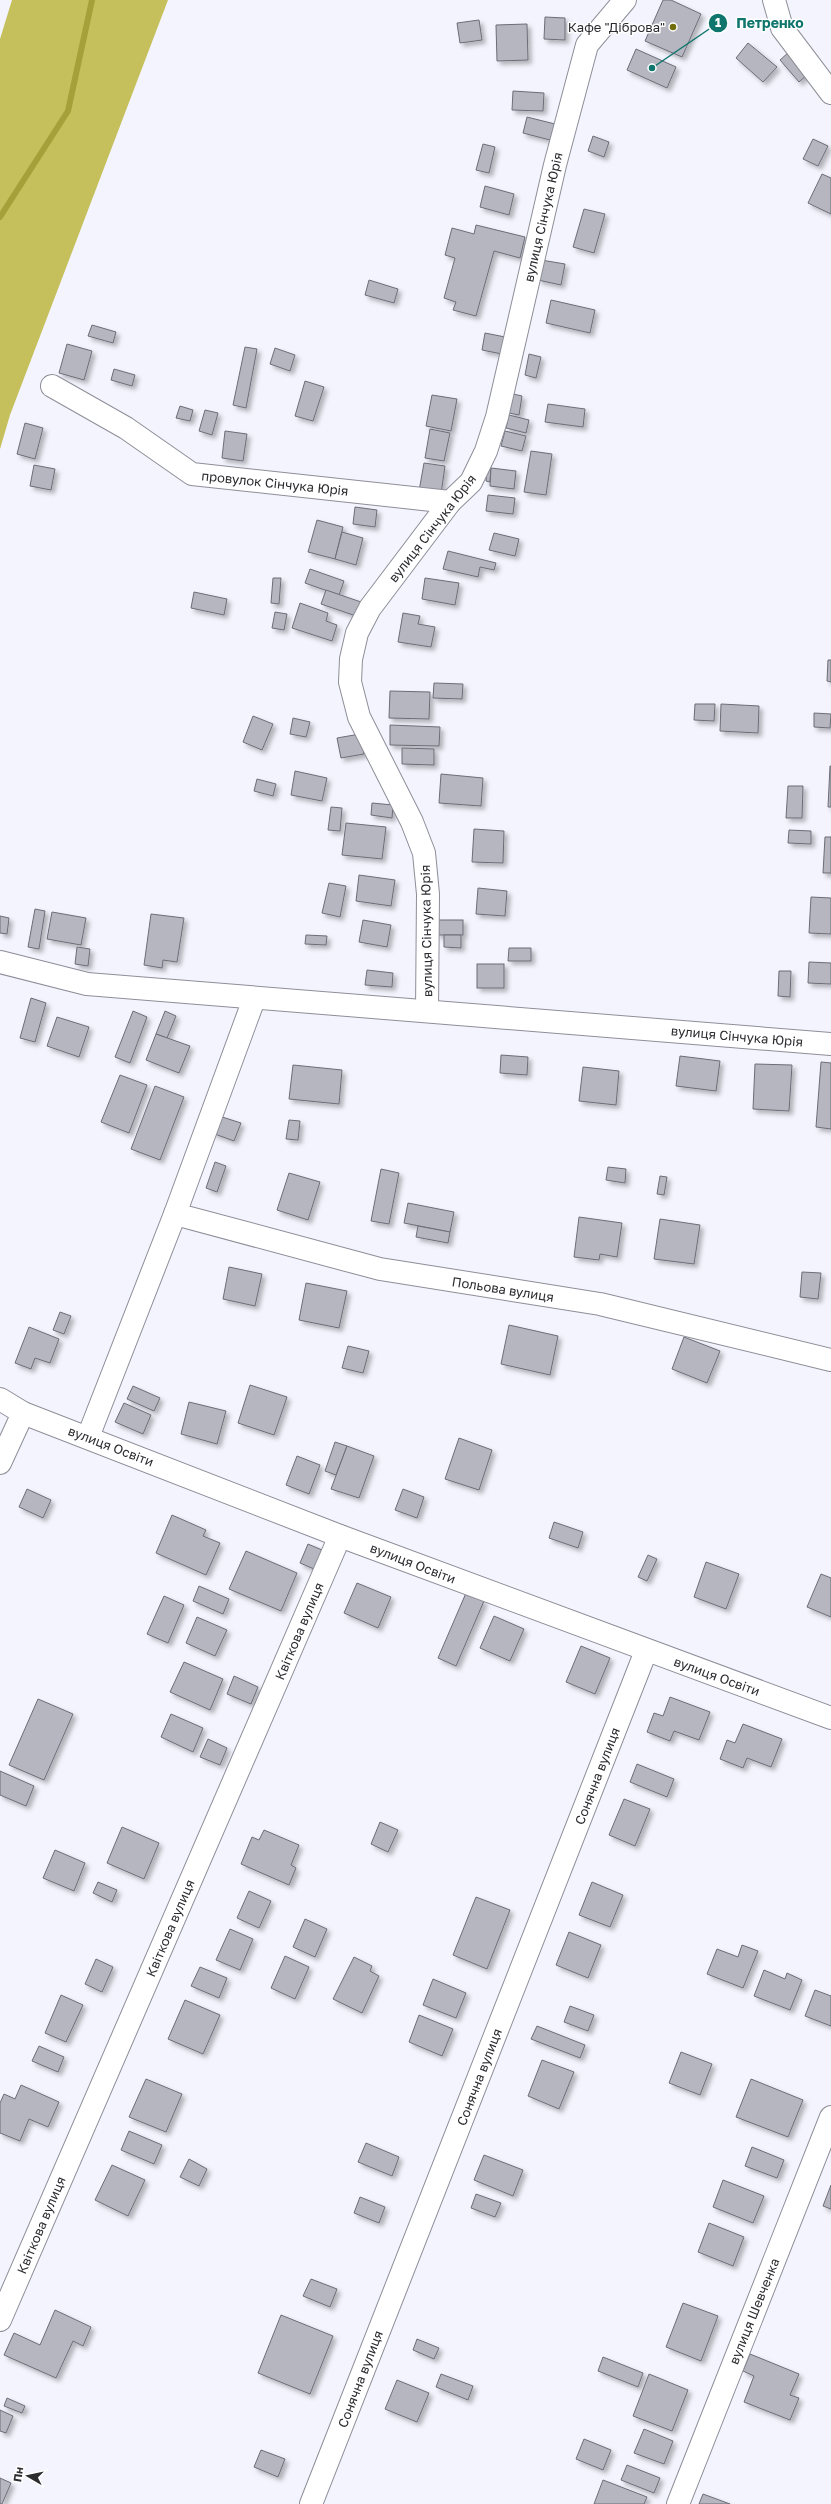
<svg xmlns="http://www.w3.org/2000/svg" width="831" height="2504" viewBox="0 0 831 2504" font-family="'Golos Text',sans-serif">
<defs>
<filter id="shadow"><feDropShadow dx="3.5" dy="3.5" stdDeviation="2" flood-color="#0004"/></filter>
</defs>
<rect width="100%" height="100%" fill="#f3f4fd"/>
<path fill="#c6c05c" d="M 12,0 L 168,0 L 10,415 L 0,449 L 0,39 Z"/>
<g fill="none" stroke-linecap="round" stroke-linejoin="round">
<path stroke="#a6a03a" stroke-width="6" d="M 0,217 L 68,111 L 92,0"/>
</g>
<g fill="#b6b6c1" stroke="#6c6d77" filter="url(#shadow)">
<path d="M 663,0 L 671,0 L 701,14 L 682,57 L 645,41 Z"/>
<path d="M 545,17 L 565,18 L 565,40 L 544,39 Z"/>
<path d="M 479,20 L 482,40 L 460,43 L 457,23 Z"/>
<path d="M 527,24 L 528,60 L 497,61 L 496,25 Z"/>
<path d="M 748,43 L 777,67 L 763,82 L 736,58 Z"/>
<path d="M 636,49 L 676,67 L 667,88 L 627,70 Z"/>
<path d="M 789,52 L 808,74 L 799,82 L 780,60 Z"/>
<path d="M 513,91 L 544,93 L 543,111 L 512,110 Z"/>
<path d="M 527,117 L 555,124 L 550,140 L 523,133 Z"/>
<path d="M 593,136 L 609,142 L 604,157 L 588,151 Z"/>
<path d="M 813,139 L 828,146 L 818,166 L 803,159 Z"/>
<path d="M 483,144 L 495,147 L 489,173 L 476,170 Z"/>
<path d="M 822,174 L 831,178 L 831,214 L 808,203 Z"/>
<path d="M 485,186 L 514,194 L 509,215 L 480,207 Z"/>
<path d="M 584,209 L 605,214 L 594,253 L 573,247 Z"/>
<path d="M 476,225 L 525,237 L 520,258 L 494,251 L 476,316 L 453,310 L 456,302 L 444,298 L 455,258 L 445,255 L 452,228 L 474,234 Z"/>
<path d="M 541,260 L 565,264 L 561,285 L 538,280 Z"/>
<path d="M 369,280 L 398,289 L 394,303 L 365,295 Z"/>
<path d="M 551,300 L 595,310 L 590,333 L 546,323 Z"/>
<path d="M 92,325 L 116,332 L 113,343 L 88,336 Z"/>
<path d="M 485,333 L 505,337 L 502,354 L 482,350 Z"/>
<path d="M 67,344 L 92,351 L 84,380 L 59,373 Z"/>
<path d="M 245,347 L 257,349 L 246,408 L 233,405 Z"/>
<path d="M 275,348 L 295,355 L 290,371 L 270,364 Z"/>
<path d="M 529,354 L 541,357 L 536,378 L 525,375 Z"/>
<path d="M 114,369 L 135,375 L 132,386 L 111,380 Z"/>
<path d="M 305,381 L 324,387 L 313,421 L 295,416 Z"/>
<path d="M 513,394 L 522,396 L 519,415 L 509,413 Z"/>
<path d="M 432,395 L 457,399 L 451,431 L 426,426 Z"/>
<path d="M 548,404 L 585,409 L 583,427 L 545,422 Z"/>
<path d="M 180,406 L 193,410 L 190,421 L 176,418 Z"/>
<path d="M 205,410 L 218,413 L 212,435 L 199,431 Z"/>
<path d="M 509,415 L 529,420 L 526,433 L 506,428 Z"/>
<path d="M 25,423 L 43,428 L 35,459 L 17,454 Z"/>
<path d="M 430,429 L 450,433 L 444,461 L 425,458 Z"/>
<path d="M 225,431 L 247,434 L 243,461 L 222,458 Z"/>
<path d="M 505,431 L 526,436 L 522,451 L 501,446 Z"/>
<path d="M 531,451 L 552,454 L 546,495 L 524,492 Z"/>
<path d="M 424,463 L 445,466 L 441,494 L 419,491 Z"/>
<path d="M 34,465 L 55,469 L 51,490 L 30,486 Z"/>
<path d="M 487,468 L 491,468 L 490,482 L 486,481 Z"/>
<path d="M 491,468 L 516,471 L 514,489 L 490,486 Z"/>
<path d="M 488,495 L 515,498 L 513,514 L 486,511 Z"/>
<path d="M 355,507 L 377,510 L 375,527 L 353,524 Z"/>
<path d="M 317,520 L 343,527 L 335,559 L 308,552 Z"/>
<path d="M 342,532 L 363,538 L 356,565 L 335,559 Z"/>
<path d="M 494,533 L 519,539 L 515,556 L 489,550 Z"/>
<path d="M 448,551 L 496,563 L 494,570 L 480,567 L 478,577 L 443,569 Z"/>
<path d="M 310,569 L 344,581 L 339,595 L 305,583 Z"/>
<path d="M 273,578 L 281,578 L 279,604 L 271,603 Z"/>
<path d="M 425,578 L 459,583 L 455,605 L 422,599 Z"/>
<path d="M 326,590 L 364,603 L 359,617 L 321,604 Z"/>
<path d="M 194,592 L 227,599 L 224,615 L 191,608 Z"/>
<path d="M 300,603 L 328,613 L 326,621 L 337,625 L 332,641 L 292,628 Z"/>
<path d="M 275,612 L 287,614 L 284,630 L 272,628 Z"/>
<path d="M 403,613 L 420,616 L 418,624 L 435,627 L 431,647 L 398,642 Z"/>
<path d="M 828,660 L 831,660 L 831,682 L 827,681 Z"/>
<path d="M 434,683 L 463,684 L 462,699 L 433,698 Z"/>
<path d="M 390,691 L 430,692 L 429,719 L 389,718 Z"/>
<path d="M 695,704 L 715,704 L 714,721 L 694,720 Z"/>
<path d="M 721,704 L 759,706 L 758,733 L 720,731 Z"/>
<path d="M 814,713 L 831,714 L 830,728 L 814,727 Z"/>
<path d="M 253,716 L 273,724 L 262,750 L 243,742 Z"/>
<path d="M 293,718 L 310,722 L 306,737 L 290,734 Z"/>
<path d="M 390,725 L 440,727 L 439,746 L 390,745 Z"/>
<path d="M 360,734 L 364,754 L 341,758 L 337,738 Z"/>
<path d="M 402,748 L 434,749 L 434,765 L 402,764 Z"/>
<path d="M 830,766 L 831,766 L 831,807 L 828,807 Z"/>
<path d="M 295,771 L 327,778 L 322,801 L 291,795 Z"/>
<path d="M 441,774 L 483,778 L 481,806 L 439,803 Z"/>
<path d="M 257,779 L 276,784 L 273,796 L 254,791 Z"/>
<path d="M 788,786 L 803,786 L 802,818 L 786,818 Z"/>
<path d="M 372,803 L 393,805 L 392,818 L 371,815 Z"/>
<path d="M 331,807 L 342,808 L 340,831 L 328,830 Z"/>
<path d="M 346,823 L 386,827 L 382,859 L 342,855 Z"/>
<path d="M 474,829 L 504,831 L 503,863 L 472,862 Z"/>
<path d="M 789,830 L 811,831 L 811,844 L 788,843 Z"/>
<path d="M 825,837 L 831,837 L 831,873 L 823,873 Z"/>
<path d="M 359,875 L 395,880 L 391,906 L 356,901 Z"/>
<path d="M 329,883 L 346,886 L 340,917 L 322,913 Z"/>
<path d="M 478,888 L 507,891 L 505,916 L 476,914 Z"/>
<path d="M 811,897 L 831,898 L 831,934 L 809,933 Z"/>
<path d="M 35,909 L 45,911 L 39,949 L 28,947 Z"/>
<path d="M 52,912 L 86,918 L 81,945 L 47,939 Z"/>
<path d="M 151,914 L 184,918 L 177,962 L 163,960 L 162,968 L 144,965 Z"/>
<path d="M 0,916 L 9,918 L 7,934 L 0,933 Z"/>
<path d="M 363,920 L 391,925 L 387,947 L 359,942 Z"/>
<rect x="437" y="920" width="26" height="15"/>
<path d="M 306,935 L 327,936 L 326,945 L 305,944 Z"/>
<path d="M 444,935 L 461,935 L 461,948 L 444,947 Z"/>
<path d="M 77,947 L 90,949 L 88,966 L 75,964 Z"/>
<path d="M 509,948 L 531,948 L 531,961 L 508,961 Z"/>
<path d="M 809,962 L 831,963 L 831,984 L 808,983 Z"/>
<rect x="477" y="964" width="27" height="24"/>
<path d="M 367,970 L 393,973 L 392,987 L 365,985 Z"/>
<path d="M 779,971 L 791,971 L 790,997 L 778,996 Z"/>
<path d="M 31,998 L 46,1003 L 35,1042 L 20,1038 Z"/>
<path d="M 133,1011 L 147,1017 L 130,1063 L 115,1057 Z"/>
<path d="M 165,1011 L 176,1016 L 167,1038 L 156,1034 Z"/>
<path d="M 57,1017 L 89,1027 L 79,1057 L 47,1046 Z"/>
<path d="M 156,1034 L 190,1046 L 179,1073 L 146,1060 Z"/>
<path d="M 501,1055 L 528,1057 L 527,1075 L 500,1073 Z"/>
<path d="M 680,1056 L 720,1061 L 716,1091 L 676,1086 Z"/>
<path d="M 821,1062 L 831,1063 L 831,1129 L 816,1127 Z"/>
<path d="M 755,1064 L 792,1065 L 789,1111 L 753,1109 Z"/>
<path d="M 293,1065 L 342,1070 L 339,1104 L 289,1099 Z"/>
<path d="M 583,1067 L 619,1071 L 616,1105 L 579,1101 Z"/>
<path d="M 120,1075 L 147,1085 L 129,1133 L 101,1122 Z"/>
<path d="M 155,1086 L 184,1097 L 160,1160 L 131,1149 Z"/>
<path d="M 219,1116 L 241,1123 L 234,1141 L 212,1133 Z"/>
<path d="M 289,1120 L 300,1121 L 298,1140 L 286,1139 Z"/>
<path d="M 215,1162 L 226,1166 L 217,1192 L 206,1188 Z"/>
<path d="M 608,1167 L 626,1169 L 625,1183 L 606,1180 Z"/>
<path d="M 381,1169 L 399,1173 L 389,1224 L 371,1221 Z"/>
<path d="M 289,1173 L 320,1182 L 308,1220 L 277,1210 Z"/>
<path d="M 660,1176 L 667,1177 L 664,1195 L 657,1194 Z"/>
<path d="M 408,1203 L 454,1212 L 450,1232 L 404,1223 Z"/>
<path d="M 579,1217 L 622,1223 L 617,1257 L 600,1254 L 599,1260 L 574,1257 Z"/>
<path d="M 660,1219 L 700,1225 L 694,1264 L 654,1259 Z"/>
<path d="M 418,1226 L 450,1232 L 448,1243 L 416,1237 Z"/>
<path d="M 229,1267 L 262,1274 L 255,1306 L 223,1299 Z"/>
<path d="M 802,1272 L 821,1273 L 818,1299 L 800,1297 Z"/>
<path d="M 306,1283 L 347,1291 L 339,1328 L 299,1320 Z"/>
<path d="M 60,1312 L 71,1316 L 64,1334 L 53,1330 Z"/>
<path d="M 509,1325 L 558,1336 L 550,1375 L 501,1364 Z"/>
<path d="M 29,1327 L 59,1339 L 50,1363 L 35,1358 L 31,1369 L 15,1363 Z"/>
<path d="M 684,1337 L 720,1351 L 707,1383 L 672,1369 Z"/>
<path d="M 348,1346 L 369,1351 L 363,1373 L 342,1368 Z"/>
<path d="M 250,1385 L 287,1397 L 274,1435 L 238,1423 Z"/>
<path d="M 133,1386 L 160,1398 L 154,1411 L 127,1399 Z"/>
<path d="M 189,1402 L 226,1411 L 217,1444 L 181,1434 Z"/>
<path d="M 124,1403 L 151,1415 L 143,1434 L 115,1422 Z"/>
<path d="M 459,1438 L 492,1450 L 479,1490 L 445,1479 Z"/>
<path d="M 335,1442 L 347,1446 L 336,1475 L 325,1471 Z"/>
<path d="M 347,1446 L 374,1456 L 359,1498 L 331,1489 Z"/>
<path d="M 297,1456 L 320,1465 L 309,1494 L 286,1485 Z"/>
<path d="M 27,1489 L 51,1500 L 43,1518 L 19,1507 Z"/>
<path d="M 403,1489 L 424,1497 L 417,1518 L 395,1510 Z"/>
<path d="M 172,1515 L 206,1530 L 203,1536 L 220,1543 L 206,1575 L 156,1553 Z"/>
<path d="M 554,1522 L 583,1532 L 578,1548 L 549,1538 Z"/>
<path d="M 308,1544 L 322,1550 L 314,1569 L 300,1563 Z"/>
<path d="M 246,1551 L 297,1573 L 281,1611 L 229,1589 Z"/>
<path d="M 648,1555 L 657,1559 L 647,1581 L 638,1577 Z"/>
<path d="M 706,1562 L 739,1574 L 726,1609 L 694,1597 Z"/>
<path d="M 821,1574 L 831,1578 L 831,1617 L 807,1607 Z"/>
<path d="M 357,1583 L 391,1597 L 378,1628 L 344,1613 Z"/>
<path d="M 199,1586 L 229,1599 L 223,1614 L 193,1601 Z"/>
<path d="M 466,1593 L 484,1601 L 456,1666 L 438,1658 Z"/>
<path d="M 164,1596 L 184,1605 L 168,1643 L 147,1634 Z"/>
<path d="M 494,1616 L 524,1629 L 510,1661 L 480,1648 Z"/>
<path d="M 197,1617 L 227,1630 L 215,1656 L 186,1643 Z"/>
<path d="M 581,1646 L 610,1658 L 595,1694 L 566,1682 Z"/>
<path d="M 184,1662 L 223,1679 L 210,1710 L 170,1692 Z"/>
<path d="M 234,1676 L 258,1687 L 251,1704 L 227,1694 Z"/>
<path d="M 670,1697 L 710,1712 L 699,1740 L 674,1731 L 670,1741 L 647,1732 L 654,1713 L 663,1716 Z"/>
<path d="M 38,1699 L 73,1714 L 44,1780 L 9,1765 Z"/>
<path d="M 171,1714 L 203,1728 L 193,1752 L 161,1737 Z"/>
<path d="M 743,1724 L 782,1739 L 771,1767 L 747,1758 L 743,1768 L 720,1759 L 727,1740 L 735,1743 Z"/>
<path d="M 208,1739 L 227,1748 L 220,1765 L 200,1757 Z"/>
<path d="M 637,1764 L 674,1779 L 667,1797 L 630,1782 Z"/>
<path d="M 0,1771 L 34,1786 L 26,1806 L 0,1795 Z"/>
<path d="M 624,1799 L 650,1809 L 635,1846 L 609,1835 Z"/>
<path d="M 380,1822 L 398,1830 L 388,1852 L 371,1844 Z"/>
<path d="M 122,1827 L 159,1843 L 144,1879 L 107,1863 Z"/>
<path d="M 264,1830 L 299,1845 L 291,1865 L 296,1868 L 289,1885 L 241,1864 L 252,1837 L 259,1840 Z"/>
<path d="M 55,1850 L 85,1863 L 74,1891 L 43,1878 Z"/>
<path d="M 98,1882 L 117,1890 L 112,1902 L 93,1893 Z"/>
<path d="M 592,1882 L 623,1895 L 610,1927 L 579,1915 Z"/>
<path d="M 249,1891 L 271,1901 L 259,1928 L 237,1918 Z"/>
<path d="M 476,1897 L 510,1910 L 487,1969 L 453,1955 Z"/>
<path d="M 305,1919 L 327,1929 L 315,1957 L 293,1947 Z"/>
<path d="M 230,1929 L 253,1939 L 240,1970 L 216,1960 Z"/>
<path d="M 569,1932 L 601,1945 L 588,1978 L 556,1965 Z"/>
<path d="M 742,1945 L 758,1951 L 743,1988 L 707,1974 L 717,1949 L 738,1957 Z"/>
<path d="M 285,1956 L 309,1967 L 295,1999 L 271,1988 Z"/>
<path d="M 354,1957 L 372,1966 L 370,1971 L 379,1976 L 362,2013 L 333,1999 Z"/>
<path d="M 96,1959 L 113,1967 L 102,1992 L 85,1984 Z"/>
<path d="M 200,1967 L 227,1978 L 219,1998 L 191,1986 Z"/>
<path d="M 764,1970 L 785,1979 L 787,1973 L 802,1980 L 790,2010 L 754,1996 Z"/>
<path d="M 433,1979 L 466,1993 L 456,2018 L 423,2005 Z"/>
<path d="M 815,1990 L 831,1996 L 831,2026 L 805,2016 Z"/>
<path d="M 61,1995 L 83,2005 L 66,2042 L 45,2033 Z"/>
<path d="M 185,2000 L 220,2015 L 203,2054 L 168,2039 Z"/>
<path d="M 570,2006 L 594,2015 L 588,2031 L 564,2022 Z"/>
<path d="M 419,2015 L 453,2029 L 442,2056 L 409,2042 Z"/>
<path d="M 537,2026 L 585,2045 L 580,2058 L 531,2039 Z"/>
<path d="M 39,2046 L 64,2057 L 58,2072 L 32,2061 Z"/>
<path d="M 681,2052 L 712,2064 L 700,2095 L 669,2083 Z"/>
<path d="M 542,2060 L 574,2072 L 559,2109 L 528,2096 Z"/>
<path d="M 146,2079 L 182,2094 L 166,2132 L 129,2117 Z"/>
<path d="M 751,2079 L 803,2100 L 788,2137 L 736,2117 Z"/>
<path d="M 21,2085 L 59,2102 L 48,2127 L 29,2119 L 20,2141 L 0,2133 L 0,2103 L 4,2094 L 15,2099 Z"/>
<path d="M 129,2131 L 162,2145 L 154,2164 L 121,2150 Z"/>
<path d="M 366,2143 L 399,2157 L 392,2176 L 358,2162 Z"/>
<path d="M 752,2147 L 784,2160 L 777,2178 L 745,2166 Z"/>
<path d="M 484,2155 L 523,2170 L 513,2196 L 474,2180 Z"/>
<path d="M 189,2159 L 207,2169 L 199,2186 L 180,2177 Z"/>
<path d="M 112,2165 L 145,2180 L 128,2216 L 95,2200 Z"/>
<path d="M 723,2180 L 764,2196 L 753,2223 L 713,2207 Z"/>
<path d="M 831,2185 L 831,2209 L 823,2206 Z"/>
<path d="M 476,2194 L 501,2203 L 495,2217 L 471,2208 Z"/>
<path d="M 360,2197 L 385,2207 L 379,2223 L 354,2213 Z"/>
<path d="M 709,2223 L 744,2237 L 733,2266 L 698,2252 Z"/>
<path d="M 311,2279 L 337,2289 L 330,2307 L 303,2296 Z"/>
<path d="M 683,2303 L 718,2316 L 701,2361 L 666,2347 Z"/>
<path d="M 55,2310 L 91,2327 L 83,2346 L 73,2341 L 56,2378 L 4,2355 L 14,2333 L 40,2345 Z"/>
<path d="M 281,2315 L 333,2336 L 310,2394 L 258,2373 Z"/>
<path d="M 417,2339 L 439,2348 L 434,2359 L 413,2350 Z"/>
<path d="M 750,2354 L 799,2374 L 790,2395 L 799,2398 L 790,2420 L 744,2402 L 754,2376 L 743,2371 Z"/>
<path d="M 603,2357 L 643,2373 L 638,2387 L 598,2371 Z"/>
<path d="M 441,2374 L 473,2386 L 468,2400 L 436,2387 Z"/>
<path d="M 649,2374 L 688,2390 L 672,2431 L 633,2416 Z"/>
<path d="M 397,2380 L 429,2393 L 417,2422 L 385,2409 Z"/>
<path d="M 7,2398 L 25,2406 L 22,2413 L 4,2406 Z"/>
<path d="M 0,2410 L 13,2416 L 6,2433 L 0,2431 Z"/>
<path d="M 644,2429 L 673,2441 L 664,2464 L 634,2453 Z"/>
<path d="M 584,2439 L 611,2450 L 603,2470 L 576,2459 Z"/>
<path d="M 261,2450 L 285,2459 L 278,2477 L 254,2467 Z"/>
<path d="M 627,2465 L 660,2478 L 654,2493 L 621,2480 Z"/>
<path d="M 0,2478 L 11,2483 L 2,2504 L 0,2504 Z"/>
<path d="M 603,2480 L 647,2497 L 644,2504 L 594,2504 Z"/>
<path d="M 703,2494 L 730,2504 L 699,2504 Z"/>
</g>
<g fill="none" stroke-linecap="round" stroke-linejoin="round">
<defs>
<g id="street">
<path d="M 774,0 L 782,28 L 831,93"/>
<path d="M 52,386 L 126,428 L 192,474 L 450,502"/>
<path d="M 0,962 L 87,984 L 831,1044"/>
<path d="M 427,1011 L 428,894 L 424,853 L 412,822 L 359,717 L 350,682 L 351,659 L 357,633 L 370,608 L 450,502 L 471,482 L 486,451 L 497,417 L 555,165 L 587,45 L 625,0"/>
<path d="M 175,1214 L 380,1269 L 600,1304 L 831,1360"/>
<path d="M 0,1399 L 23,1413 L 340,1536 L 831,1718"/>
<path d="M 88,1437 L 175,1214 L 254,999"/>
<path d="M 0,1463 L 23,1413"/>
<path d="M 0,2320 L 340,1536"/>
<path d="M 311,2504 L 646,1651"/>
<path d="M 678,2504 L 831,2117"/>
</g>
</defs>
<use href="#street" stroke="#8e8e99" stroke-width="24"/>
<use href="#street" stroke="#fff" stroke-width="22"/>
</g>
<circle fill="#726d0b" stroke="#fff" stroke-width="1.5" cx="673" cy="27" r="4"/>
<g text-anchor="middle" stroke-width="3" stroke-linejoin="round" paint-order="stroke">
<g font-size="13" fill="#2c2c30" stroke="#fff" text-anchor="end">
<text x="665" y="32">Кафе "Діброва"</text>
</g>
<g font-size="13" fill="#2c2c30" stroke="#fff">
<text transform="translate(543 217) rotate(-77)" y="5">вулиця Сінчука Юрія</text>
<text transform="translate(275 483) rotate(6)" y="5">провулок Сінчука Юрія</text>
<text transform="translate(432 528) rotate(-52)" y="5">вулиця Сінчука Юрія</text>
<text transform="translate(426 931) rotate(-91)" y="5">вулиця Сінчука Юрія</text>
<text transform="translate(737 1036) rotate(5)" y="5">вулиця Сінчука Юрія</text>
<text transform="translate(503 1289) rotate(9)" y="5">Польова вулиця</text>
<text transform="translate(111 1446) rotate(21)" y="5">вулиця Освіти</text>
<text transform="translate(413 1563) rotate(21)" y="5">вулиця Освіти</text>
<text transform="translate(299 1631) rotate(-67)" y="5">Квіткова вулиця</text>
<text transform="translate(717 1676) rotate(20)" y="5">вулиця Освіти</text>
<text transform="translate(597 1776) rotate(-69)" y="5">Сонячна вулиця</text>
<text transform="translate(170 1928) rotate(-67)" y="5">Квіткова вулиця</text>
<text transform="translate(479 2077) rotate(-69)" y="5">Сонячна вулиця</text>
<text transform="translate(41 2225) rotate(-67)" y="5">Квіткова вулиця</text>
<text transform="translate(754 2311) rotate(-68)" y="5">вулиця Шевченка</text>
<text transform="translate(360 2379) rotate(-69)" y="5">Сонячна вулиця</text>
</g>
</g>
<path fill="none" stroke="#0f766e" stroke-width="1.5" d="M652 68L718 23"/>
<g fill="#0f766e" stroke="#fff" stroke-width="1.5">
<circle cx="652" cy="68" r="4"/>
<circle cx="718" cy="23" r="10"/>
</g>
<g font-size="12" text-anchor="middle" font-weight="bold" fill="#fff">
<text x="718" y="27">1</text>
</g>
<g font-size="14" text-anchor="middle" font-weight="bold" fill="#0f766e" stroke="#fff" stroke-width="3" stroke-linejoin="round" paint-order="stroke">
<text x="770" y="28">Петренко</text>
</g>
<g transform="translate(28 2476) rotate(279)" stroke="#ffffff" stroke-width="3" paint-order="stroke">
<path d="M0-3L7 15L0 10L-7 15Z" fill="#2c2c30"/>
<text y="-6" font-size="11" font-weight="bold" text-anchor="middle" fill="#2c2c30">Пн</text>
</g>
</svg>
